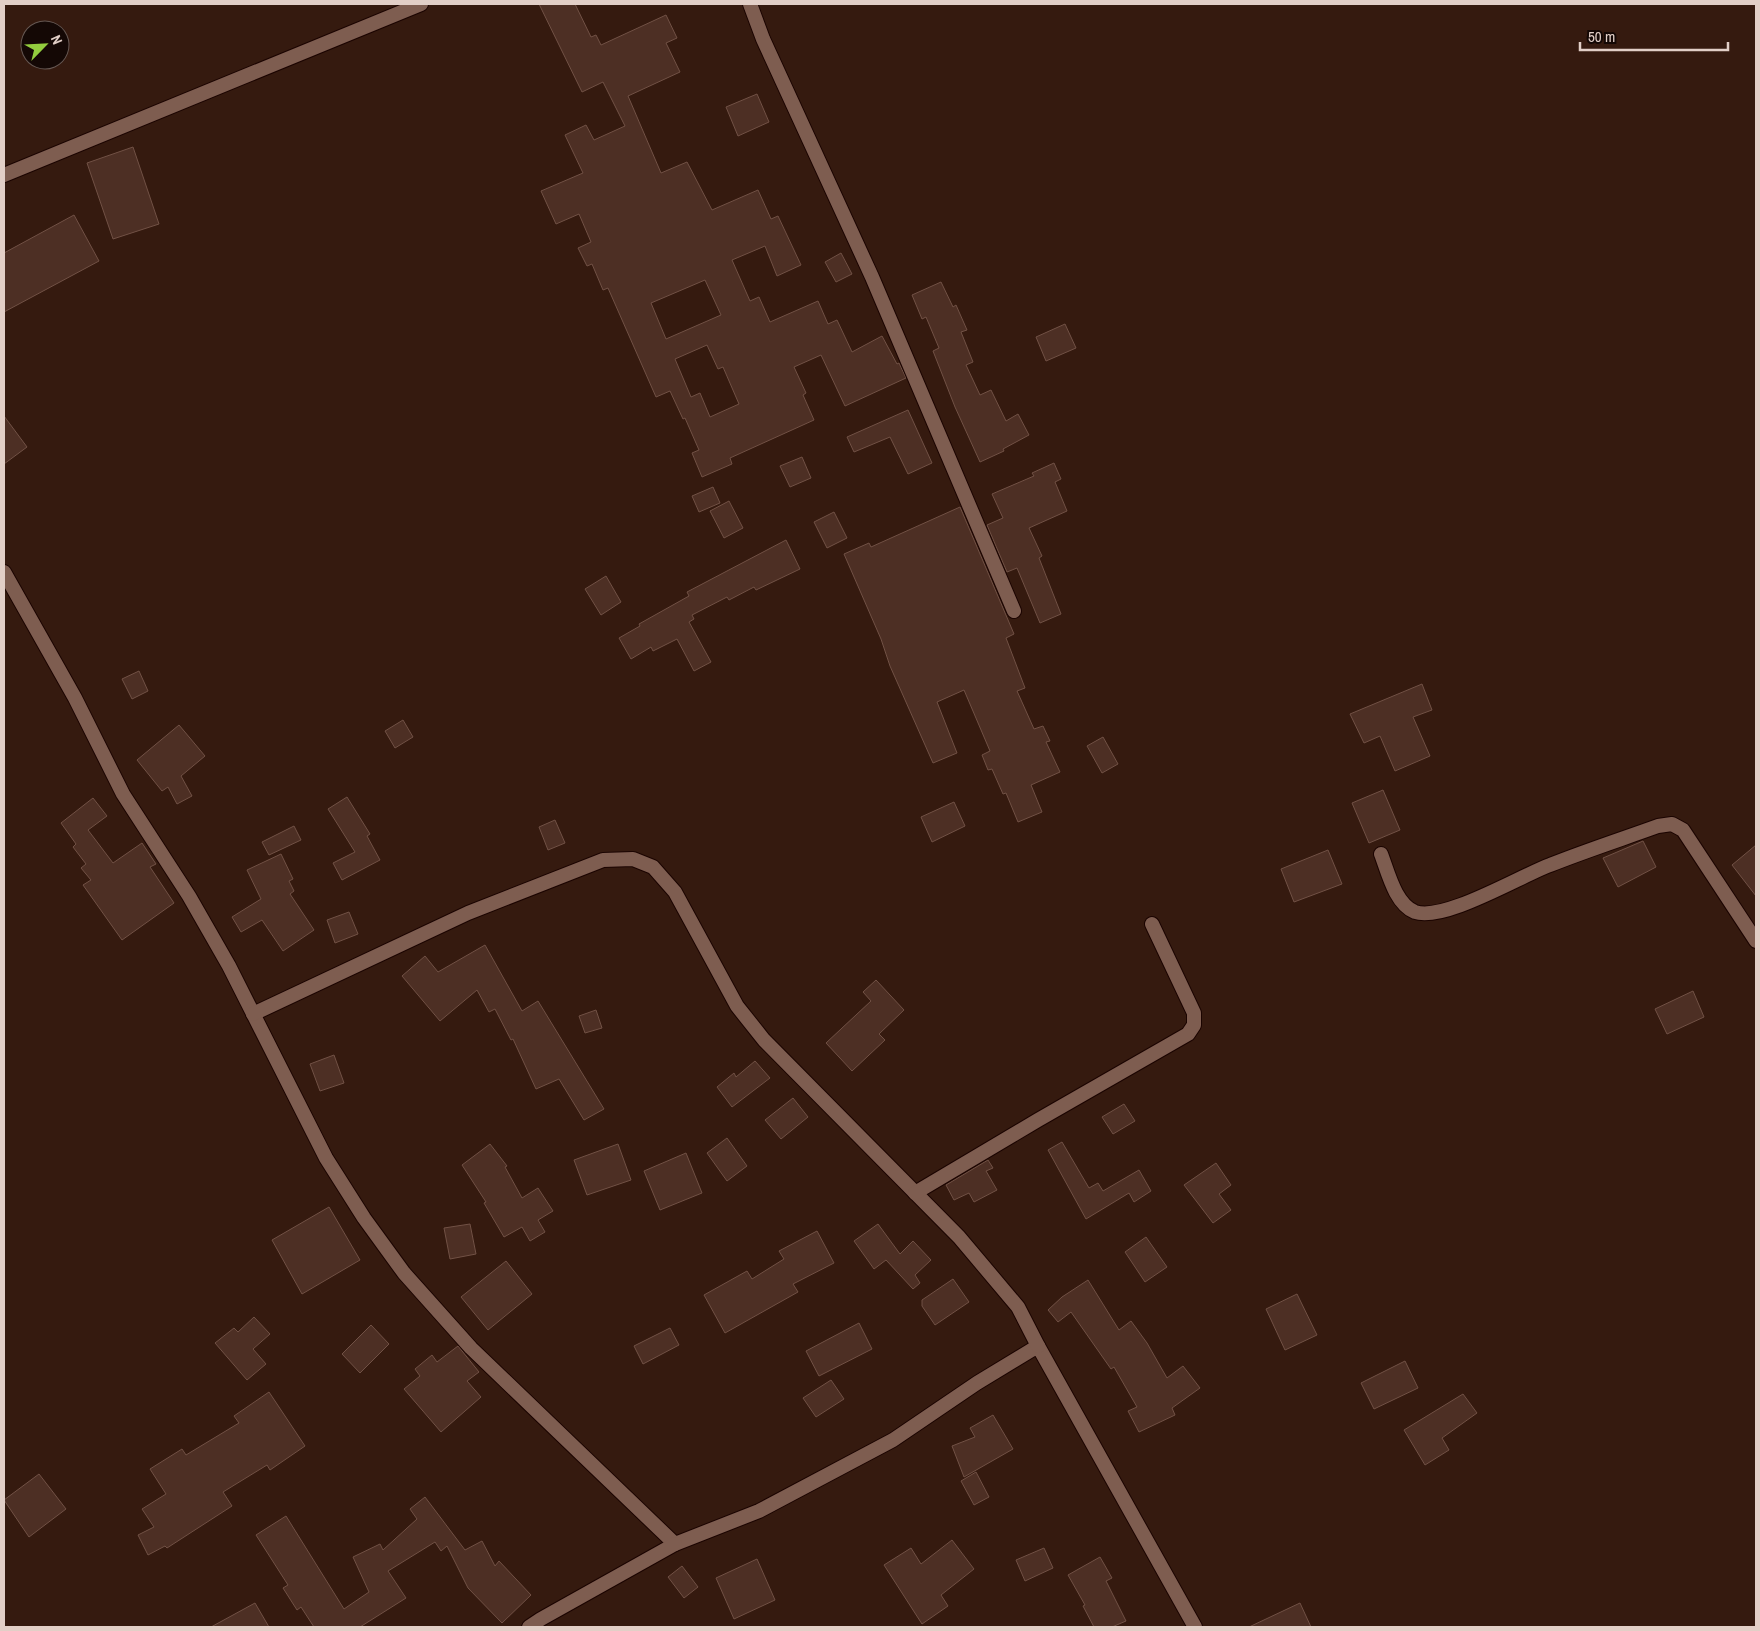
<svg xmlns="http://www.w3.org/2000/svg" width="1760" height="1631" viewBox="0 0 1760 1631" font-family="'Archivo Narrow',sans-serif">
<rect width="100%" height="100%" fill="#351a0f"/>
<g fill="#4d2f24" stroke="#715145" fill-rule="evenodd">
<path d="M 539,4 L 575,4 L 591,37 L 596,35 L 601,45 L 666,15 L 677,38 L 666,43 L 680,72 L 628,96 L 661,173 L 687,162 L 712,210 L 758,190 L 771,219 L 778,216 L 801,265 L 777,276 L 765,246 L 732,260 L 750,301 L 759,297 L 770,322 L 818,301 L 828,324 L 837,320 L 852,352 L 882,336 L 897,364 L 899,363 L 906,378 L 845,406 L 821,355 L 794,367 L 806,393 L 803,395 L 814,420 L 730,458 L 732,464 L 702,477 L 692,453 L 699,450 L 685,418 L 683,419 L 670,391 L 656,397 L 608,288 L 603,290 L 592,264 L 587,266 L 578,248 L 591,242 L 579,214 L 556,224 L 541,191 L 583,173 L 565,135 L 586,125 L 594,140 L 625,126 L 603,82 L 582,92 ZM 705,280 L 721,315 L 666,339 L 651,303 ZM 707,345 L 718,369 L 723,367 L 739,404 L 710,417 L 700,393 L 691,397 L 675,359 Z"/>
<path d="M 757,94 L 769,122 L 738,136 L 726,107 Z"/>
<path d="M 133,147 L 159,224 L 113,239 L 87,163 Z"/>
<path d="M 74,215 L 99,261 L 4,312 L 4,253 Z"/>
<path d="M 841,253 L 852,274 L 836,282 L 825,262 Z"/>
<path d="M 941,282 L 953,307 L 956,305 L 967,330 L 961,332 L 973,362 L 966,365 L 980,395 L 991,390 L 1006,421 L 1018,414 L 1029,435 L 1003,449 L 1004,451 L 980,462 L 955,407 L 933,351 L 939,348 L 926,317 L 922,319 L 912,295 Z"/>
<path d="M 1065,324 L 1076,348 L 1046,361 L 1036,337 Z"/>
<path d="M 908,410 L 932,463 L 908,474 L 890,437 L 854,452 L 847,437 Z"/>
<path d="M 4,416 L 27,447 L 4,464 Z"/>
<path d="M 802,457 L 811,478 L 790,487 L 780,466 Z"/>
<path d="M 1054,463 L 1061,479 L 1055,482 L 1067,511 L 1029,528 L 1042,556 L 1039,558 L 1061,614 L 1040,623 L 1017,568 L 1007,572 L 987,525 L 1003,518 L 992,494 L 1034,476 L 1032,473 Z"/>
<path d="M 713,487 L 720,503 L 699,512 L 692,496 Z"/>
<path d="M 729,501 L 743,528 L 724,538 L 710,511 Z"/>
<path d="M 960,507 L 1014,634 L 1006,638 L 1025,688 L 1017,691 L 1034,729 L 1043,726 L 1050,741 L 1046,742 L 1060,772 L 1031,785 L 1042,812 L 1018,822 L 1006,793 L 1003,794 L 992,769 L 988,770 L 982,755 L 990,751 L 964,690 L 937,702 L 957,753 L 933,763 L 890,666 L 881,639 L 844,554 L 869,543 L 871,547 Z"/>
<path d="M 834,512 L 847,538 L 827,548 L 814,522 Z"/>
<path d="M 786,540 L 800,569 L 756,590 L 754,587 L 729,600 L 727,597 L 692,615 L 694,619 L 689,622 L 711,662 L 694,671 L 677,639 L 653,651 L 651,647 L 631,659 L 619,638 L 640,626 L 639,624 L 689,596 L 687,592 Z"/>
<path d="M 606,576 L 621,602 L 601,615 L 585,589 Z"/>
<path d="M 139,671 L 148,691 L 132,699 L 122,679 Z"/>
<path d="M 1422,684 L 1432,710 L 1413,717 L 1430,756 L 1395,771 L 1380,736 L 1364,743 L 1350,714 Z"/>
<path d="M 403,720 L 413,737 L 395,748 L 385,731 Z"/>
<path d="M 179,725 L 205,756 L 181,776 L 192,796 L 177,804 L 168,787 L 162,791 L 137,760 Z"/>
<path d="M 1103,737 L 1118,764 L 1102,773 L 1087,746 Z"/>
<path d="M 1383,790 L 1400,830 L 1369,843 L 1352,803 Z"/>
<path d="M 347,797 L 370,834 L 367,836 L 380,860 L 342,880 L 333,863 L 355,852 L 328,809 Z"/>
<path d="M 93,798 L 107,816 L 88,830 L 113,863 L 142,843 L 156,864 L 150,867 L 174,903 L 122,940 L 83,885 L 91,880 L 81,868 L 86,864 L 73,847 L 76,844 L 61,823 Z"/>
<path d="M 954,802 L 965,826 L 932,842 L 921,817 Z"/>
<path d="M 555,820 L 565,843 L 548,850 L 539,827 Z"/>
<path d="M 294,826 L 301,840 L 269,855 L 262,842 Z"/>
<path d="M 1643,841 L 1656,867 L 1618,887 L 1603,858 Z"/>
<path d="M 1756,845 L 1756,896 L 1732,865 Z"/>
<path d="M 1328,850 L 1342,884 L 1294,902 L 1281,869 Z"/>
<path d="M 281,854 L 293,879 L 289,881 L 294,891 L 290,894 L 314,930 L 283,951 L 262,920 L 241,932 L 232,917 L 261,899 L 247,870 Z"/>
<path d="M 349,912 L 358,934 L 335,943 L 327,920 Z"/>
<path d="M 485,945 L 522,1011 L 538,1001 L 604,1109 L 584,1120 L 559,1079 L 536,1089 L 513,1039 L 511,1040 L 495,1009 L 489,1012 L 477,990 L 440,1021 L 402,976 L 425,956 L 438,972 Z"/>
<path d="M 876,980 L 904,1010 L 879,1034 L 885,1040 L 852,1071 L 826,1043 L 871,1001 L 863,992 Z"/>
<path d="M 1693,991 L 1704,1017 L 1667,1034 L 1655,1009 Z"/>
<path d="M 596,1010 L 602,1028 L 585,1033 L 579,1016 Z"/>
<path d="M 334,1055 L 344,1083 L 320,1091 L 310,1064 Z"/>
<path d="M 755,1061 L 770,1078 L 732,1107 L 717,1087 L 734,1073 L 736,1077 Z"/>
<path d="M 793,1098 L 808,1117 L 781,1139 L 765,1120 Z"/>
<path d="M 1124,1104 L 1135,1121 L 1113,1134 L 1102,1117 Z"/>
<path d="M 727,1138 L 747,1166 L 727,1181 L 707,1153 Z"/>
<path d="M 1062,1142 L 1089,1188 L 1098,1183 L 1103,1191 L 1139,1170 L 1151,1191 L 1134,1202 L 1129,1193 L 1086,1219 L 1048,1150 Z"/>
<path d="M 490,1144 L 507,1166 L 505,1167 L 522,1198 L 538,1188 L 553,1211 L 538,1220 L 545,1232 L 530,1241 L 522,1227 L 504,1237 L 484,1203 L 486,1202 L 462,1165 Z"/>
<path d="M 618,1144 L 631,1180 L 587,1195 L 574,1160 Z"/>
<path d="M 686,1153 L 702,1193 L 660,1210 L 644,1171 Z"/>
<path d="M 988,1160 L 993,1168 L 986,1171 L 997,1190 L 974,1202 L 969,1193 L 954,1200 L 946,1185 Z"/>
<path d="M 1216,1163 L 1231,1185 L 1219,1194 L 1231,1210 L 1213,1223 L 1184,1185 Z"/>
<path d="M 329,1207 L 360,1260 L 302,1294 L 272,1240 Z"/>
<path d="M 470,1224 L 476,1254 L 450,1259 L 444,1228 Z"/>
<path d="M 878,1224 L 900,1254 L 913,1241 L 931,1260 L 915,1275 L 920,1283 L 913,1289 L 886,1260 L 874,1269 L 854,1241 Z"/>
<path d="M 817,1231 L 834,1263 L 793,1284 L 798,1292 L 725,1333 L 704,1295 L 747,1271 L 752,1279 L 784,1259 L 779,1251 Z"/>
<path d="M 1146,1237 L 1167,1267 L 1145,1282 L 1125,1252 Z"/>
<path d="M 506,1261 L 532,1294 L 488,1330 L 461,1297 Z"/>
<path d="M 953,1279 L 969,1302 L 935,1325 L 922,1306 L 922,1300 Z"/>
<path d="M 1088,1280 L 1119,1330 L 1131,1321 L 1147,1343 L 1167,1378 L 1183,1366 L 1200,1388 L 1172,1408 L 1175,1415 L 1139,1432 L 1128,1411 L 1137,1407 L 1114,1367 L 1111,1369 L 1071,1312 L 1058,1322 L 1048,1310 L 1062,1297 Z"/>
<path d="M 1297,1294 L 1317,1335 L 1285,1350 L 1266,1309 Z"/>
<path d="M 254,1317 L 270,1334 L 253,1349 L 266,1364 L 247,1380 L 215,1343 L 234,1328 L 238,1332 Z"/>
<path d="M 859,1323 L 872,1349 L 819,1376 L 806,1351 Z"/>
<path d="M 371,1325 L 389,1344 L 360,1373 L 342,1354 Z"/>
<path d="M 670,1328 L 679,1345 L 643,1364 L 634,1346 Z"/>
<path d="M 458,1346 L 479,1372 L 467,1381 L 481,1397 L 441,1432 L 404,1389 L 420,1376 L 415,1369 L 432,1355 L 437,1362 Z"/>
<path d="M 1405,1361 L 1418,1388 L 1374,1409 L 1361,1383 Z"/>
<path d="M 831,1380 L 844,1399 L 816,1417 L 803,1398 Z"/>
<path d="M 269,1392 L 305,1446 L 270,1470 L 267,1465 L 223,1492 L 232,1506 L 167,1548 L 165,1546 L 148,1555 L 138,1535 L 154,1527 L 142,1509 L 166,1494 L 150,1469 L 182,1449 L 186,1455 L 239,1423 L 234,1416 Z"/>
<path d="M 1463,1394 L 1477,1413 L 1442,1438 L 1449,1450 L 1425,1465 L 1404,1430 Z"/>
<path d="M 993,1415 L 1013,1449 L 964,1477 L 952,1446 L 975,1437 L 970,1428 Z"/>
<path d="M 976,1472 L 989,1497 L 974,1505 L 961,1481 Z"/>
<path d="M 39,1474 L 66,1509 L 29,1537 L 4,1500 Z"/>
<path d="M 425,1497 L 465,1550 L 482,1541 L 495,1566 L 499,1561 L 531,1595 L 502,1623 L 468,1588 L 447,1546 L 441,1551 L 435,1542 L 388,1571 L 406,1598 L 360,1627 L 314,1627 L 301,1607 L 297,1610 L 283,1588 L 288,1585 L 256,1535 L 286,1516 L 344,1609 L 369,1592 L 353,1557 L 380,1544 L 383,1550 L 417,1519 L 410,1509 Z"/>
<path d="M 952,1540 L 974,1569 L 941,1595 L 948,1606 L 922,1624 L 884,1565 L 911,1548 L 921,1564 Z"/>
<path d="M 1044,1548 L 1053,1568 L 1025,1581 L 1016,1560 Z"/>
<path d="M 1100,1557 L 1112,1578 L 1106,1581 L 1126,1621 L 1112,1627 L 1094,1627 L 1083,1606 L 1085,1605 L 1068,1575 Z"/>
<path d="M 757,1559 L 775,1600 L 734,1619 L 716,1578 Z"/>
<path d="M 682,1566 L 698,1587 L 684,1598 L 668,1577 Z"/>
<path d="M 255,1603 L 269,1627 L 211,1627 Z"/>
<path d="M 1300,1603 L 1311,1627 L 1249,1627 Z"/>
</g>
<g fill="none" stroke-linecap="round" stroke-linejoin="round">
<defs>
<g id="minor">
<path d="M 750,4 L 763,39 L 872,277 L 1014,611"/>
<path d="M 4,572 L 75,698 L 123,794 L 189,896 L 229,966 L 326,1158 L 364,1218 L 404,1273 L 471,1348 L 675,1544 L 759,1511 L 893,1440 L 977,1383 L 1038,1346 L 1195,1627"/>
<path d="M 1381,854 C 1388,872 1395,904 1415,912 C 1444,922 1520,876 1550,865 C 1585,851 1622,839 1658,826 L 1672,824 L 1683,830 L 1756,941"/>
<path d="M 253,1014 L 468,913 L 603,860 L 633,859 L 653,867 L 675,892 L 737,1006 L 764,1040 L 959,1237 L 1018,1307 L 1038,1346"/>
<path d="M 915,1193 L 1038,1120 L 1188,1034 L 1194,1025 L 1194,1013 L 1152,924"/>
<path d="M 529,1627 L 541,1619 L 675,1544"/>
</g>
<path id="tertiary" d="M 4,175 L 421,4"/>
</defs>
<use href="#minor" stroke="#1b0400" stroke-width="16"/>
<use href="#tertiary" stroke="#1b0400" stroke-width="16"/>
<use href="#minor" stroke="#7e5d50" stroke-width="14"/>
<use href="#tertiary" stroke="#7e5d50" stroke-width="14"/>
</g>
<rect width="1760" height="1631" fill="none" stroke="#e2cfc7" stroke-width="10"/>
<g transform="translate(45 45) rotate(66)"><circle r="24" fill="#140805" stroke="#665853"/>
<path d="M0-4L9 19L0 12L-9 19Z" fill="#93cd3e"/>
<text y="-8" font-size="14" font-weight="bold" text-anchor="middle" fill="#e2cfc7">N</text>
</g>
<path d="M1580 42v8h148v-8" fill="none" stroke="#e2cfc7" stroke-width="2.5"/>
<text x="1588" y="42" font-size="15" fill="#e2cfc7" stroke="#140805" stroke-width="4" paint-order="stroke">50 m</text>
</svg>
